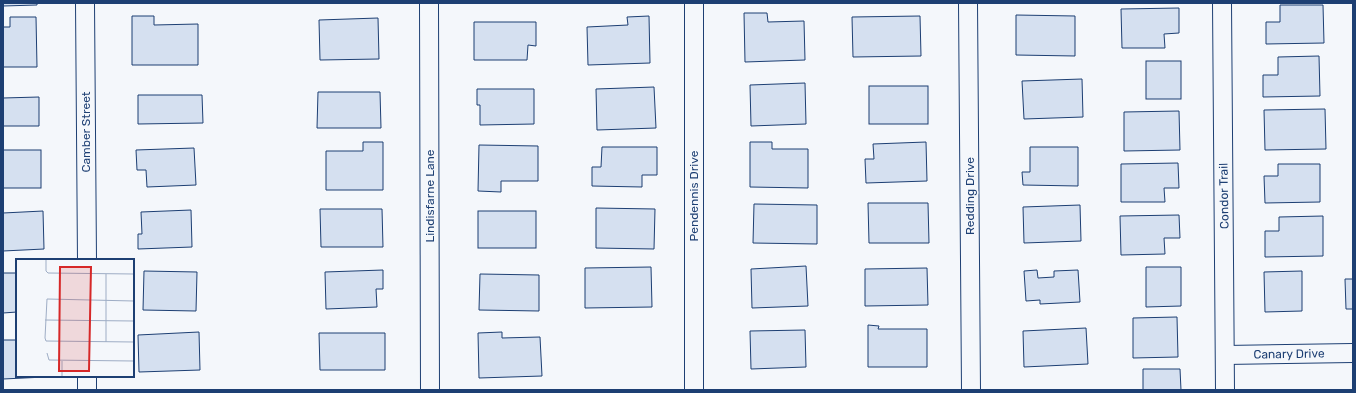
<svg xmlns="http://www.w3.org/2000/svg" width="1356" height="393" viewBox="0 0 1356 393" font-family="Rubik,sans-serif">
<rect width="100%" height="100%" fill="#f4f7fb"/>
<g fill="#d5e0f0" stroke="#1d3f73">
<path d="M 3,3 L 37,3 L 37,5 L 3,6 Z"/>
<path d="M 1280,5 L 1323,5 L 1324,43 L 1266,44 L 1266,22 L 1280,22 Z"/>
<path d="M 1179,8 L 1179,33 L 1164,34 L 1165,48 L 1122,48 L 1121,9 Z"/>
<path d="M 744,13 L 767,13 L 768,22 L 804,21 L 805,60 L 745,62 Z"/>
<path d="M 1016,15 L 1075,16 L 1075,56 L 1016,55 Z"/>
<path d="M 132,16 L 154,16 L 154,25 L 198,24 L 198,65 L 132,65 Z"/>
<path d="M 649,16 L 650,63 L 588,65 L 587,27 L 628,25 L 627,17 Z"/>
<path d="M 920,16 L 921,56 L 853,57 L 852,17 Z"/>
<path d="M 10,17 L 36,17 L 37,67 L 3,67 L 3,27 L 10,27 Z"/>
<path d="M 378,18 L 379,59 L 320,60 L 319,20 Z"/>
<path d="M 474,22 L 536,22 L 536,46 L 528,45 L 527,60 L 474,60 Z"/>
<path d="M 1319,56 L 1320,96 L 1263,97 L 1263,75 L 1278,75 L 1278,57 Z"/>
<rect x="1146" y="61" width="35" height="38"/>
<path d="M 1082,79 L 1083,117 L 1024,119 L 1022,81 Z"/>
<path d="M 805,83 L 806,124 L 751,126 L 750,85 Z"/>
<rect x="869" y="86" width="59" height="38"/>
<path d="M 654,87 L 656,128 L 597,130 L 596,89 Z"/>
<path d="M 477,89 L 534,89 L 534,124 L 480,125 L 480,105 L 477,105 Z"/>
<path d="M 318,92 L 380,92 L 381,128 L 317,128 Z"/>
<path d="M 138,95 L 202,95 L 203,123 L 138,124 Z"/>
<path d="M 39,97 L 39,126 L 3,126 L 3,98 Z"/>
<path d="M 1325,109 L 1326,149 L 1265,150 L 1264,110 Z"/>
<path d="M 1179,111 L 1180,150 L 1124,151 L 1124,112 Z"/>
<path d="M 363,142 L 383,142 L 383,190 L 326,190 L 326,151 L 363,151 Z"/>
<path d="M 750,142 L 772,142 L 772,149 L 808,149 L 808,188 L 750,187 Z"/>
<path d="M 926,142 L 927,181 L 866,183 L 865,159 L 874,159 L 873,144 Z"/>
<path d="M 479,145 L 538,146 L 538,181 L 501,181 L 501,192 L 478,191 Z"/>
<path d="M 602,147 L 657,147 L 657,175 L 642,175 L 642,187 L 592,186 L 592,167 L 601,167 Z"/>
<path d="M 1030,147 L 1078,147 L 1078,186 L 1023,185 L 1022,172 L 1030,172 Z"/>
<path d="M 194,148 L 196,185 L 147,187 L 146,170 L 137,170 L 136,150 Z"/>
<rect x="3" y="150" width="38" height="38"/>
<path d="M 1178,163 L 1179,188 L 1164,188 L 1165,202 L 1121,202 L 1121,164 Z"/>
<path d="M 1278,164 L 1320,164 L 1320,202 L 1265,203 L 1264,176 L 1278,176 Z"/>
<path d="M 868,203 L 928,203 L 929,243 L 869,243 Z"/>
<path d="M 754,204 L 817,205 L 817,244 L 753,243 Z"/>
<path d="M 1080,205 L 1081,241 L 1024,243 L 1023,207 Z"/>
<path d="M 596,208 L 655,209 L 654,249 L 596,248 Z"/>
<path d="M 320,209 L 382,209 L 383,247 L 321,247 Z"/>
<path d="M 191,210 L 192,247 L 138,249 L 138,234 L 142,234 L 141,212 Z"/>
<path d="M 43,211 L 44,249 L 3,251 L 3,213 Z"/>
<rect x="478" y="211" width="58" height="37"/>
<path d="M 1179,215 L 1180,238 L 1164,238 L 1165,254 L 1121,255 L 1120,216 Z"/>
<path d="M 1323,216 L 1323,256 L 1265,257 L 1265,231 L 1279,231 L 1279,217 Z"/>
<path d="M 806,266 L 808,306 L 752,308 L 751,269 Z"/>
<path d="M 651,267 L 652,307 L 585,308 L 585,268 Z"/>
<path d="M 1146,267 L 1181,267 L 1181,306 L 1146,307 Z"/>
<path d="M 927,268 L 928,305 L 865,306 L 865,269 Z"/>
<path d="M 383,270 L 383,289 L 376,289 L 377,307 L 326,309 L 325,272 Z"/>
<path d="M 1037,270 L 1038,278 L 1054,277 L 1054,271 L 1078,270 L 1080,302 L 1040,304 L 1040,300 L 1026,301 L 1024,271 Z"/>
<path d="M 144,271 L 197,272 L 196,311 L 143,310 Z"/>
<path d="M 1302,271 L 1302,311 L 1265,312 L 1264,272 Z"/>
<path d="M 3,273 L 17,273 L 17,312 L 3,313 Z"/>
<path d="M 480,274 L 539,275 L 539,311 L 479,310 Z"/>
<path d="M 1345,279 L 1353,279 L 1353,309 L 1346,309 Z"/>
<path d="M 1177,317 L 1178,357 L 1133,358 L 1133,318 Z"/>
<path d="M 868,325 L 879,326 L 878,329 L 927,329 L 927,367 L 868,367 Z"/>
<path d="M 1086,328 L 1088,364 L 1024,367 L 1023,331 Z"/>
<path d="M 805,330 L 806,367 L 751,369 L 750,331 Z"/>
<path d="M 199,332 L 200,370 L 139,372 L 138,335 Z"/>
<path d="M 502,332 L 502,338 L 540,337 L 542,376 L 479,378 L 478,333 Z"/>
<path d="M 319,333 L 385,333 L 385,370 L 320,370 Z"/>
<path d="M 3,340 L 17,340 L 17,376 L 45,376 L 45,377 L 3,379 Z"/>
<path d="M 1143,369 L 1180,369 L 1181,390 L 1143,390 Z"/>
</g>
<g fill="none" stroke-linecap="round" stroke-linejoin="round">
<defs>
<g id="street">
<path d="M 85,3 L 87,260"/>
<path d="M 429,3 L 430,390"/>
<path d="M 968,3 L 971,390"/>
<path d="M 1222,3 L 1225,390"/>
<path d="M 1225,355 L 1353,353"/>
<path d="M 87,376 L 87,390"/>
<path d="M 694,390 L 694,3"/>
</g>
</defs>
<use href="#street" stroke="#1d3f73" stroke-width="20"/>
<use href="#street" stroke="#f4f7fb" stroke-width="18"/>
</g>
<g text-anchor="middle" stroke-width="3" stroke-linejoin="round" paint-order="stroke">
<g font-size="12" fill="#1d3f73" stroke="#f4f7fb">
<text transform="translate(86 132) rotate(-90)" y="4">Camber Street</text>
<text transform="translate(430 196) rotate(-90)" y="4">Lindisfarne Lane</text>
<text transform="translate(694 196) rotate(-90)" y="4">Pendennis Drive</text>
<text transform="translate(970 196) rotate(-90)" y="4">Redding Drive</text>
<text transform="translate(1224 196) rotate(-91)" y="4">Condor Trail</text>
<text transform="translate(1289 354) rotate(-1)" y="4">Canary Drive</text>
</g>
</g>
<g transform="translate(16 259)">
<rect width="118" height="118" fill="#f4f7fb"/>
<path fill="none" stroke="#9eadc5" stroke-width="1" d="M 30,0 L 30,12 L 32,14 L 118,15M 118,42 L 31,40 L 29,79 L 30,82 L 118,83M 29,61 L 118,62M 90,83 L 90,15M 31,94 L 33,101 L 118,102M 46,118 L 46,102"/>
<path fill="#d62828" fill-opacity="0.15" stroke="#d62828" stroke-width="2" d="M 44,8 L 75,8 L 73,112 L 43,112 Z"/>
<rect width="118" height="118" fill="none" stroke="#1d3f73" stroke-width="2"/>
</g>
<rect width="1356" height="393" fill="none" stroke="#1d3f73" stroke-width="8"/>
</svg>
